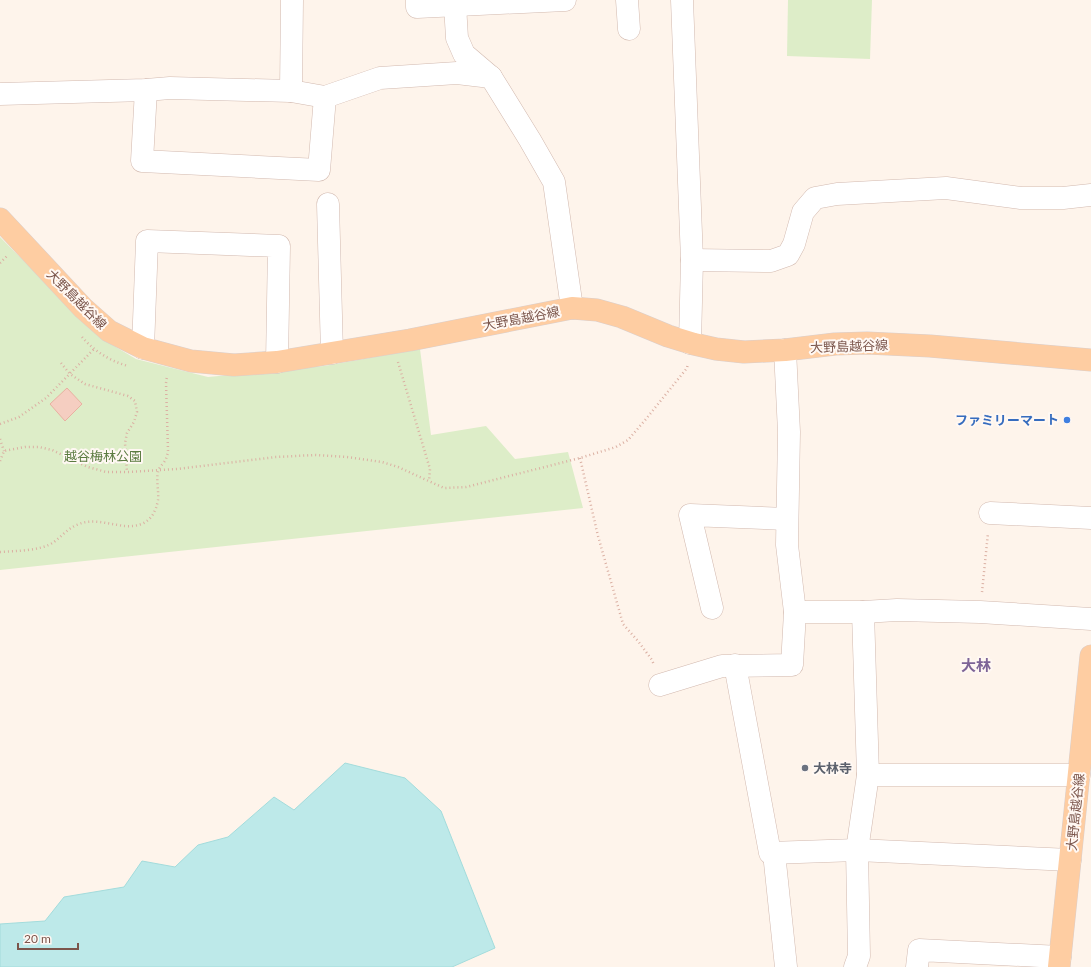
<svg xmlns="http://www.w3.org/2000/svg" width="1091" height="967" viewBox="0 0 1091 967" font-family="Lato,'Noto Sans JP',sans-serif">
<rect width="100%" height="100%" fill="#fef4eb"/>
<g fill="#ddedc8">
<path d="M 788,0 L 872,0 L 870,59 L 787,56 Z"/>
<path d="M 0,237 L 99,337 L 136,359 L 208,377 L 324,366 L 420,349 L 431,435 L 486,426 L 515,459 L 568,452 L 583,508 L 0,570 Z"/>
</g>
<path fill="#bde9e9" stroke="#a3dcdc" d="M 345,763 L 405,778 L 441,811 L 495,948 L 452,967 L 0,967 L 0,924 L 45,921 L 64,897 L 124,887 L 142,861 L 175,867 L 198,845 L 228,837 L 274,797 L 294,810 Z"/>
<path fill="#f5cec1" stroke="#e8b1a1" d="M 67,388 L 82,404 L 65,421 L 50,404 Z"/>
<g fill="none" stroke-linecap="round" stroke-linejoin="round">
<defs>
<g id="minor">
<path d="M 417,0 L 417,7 L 565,0"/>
<path d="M 627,0 L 629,29"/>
<path d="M 682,0 L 692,260 L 690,343"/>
<path d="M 455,5 L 457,38 L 464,54 L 491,77"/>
<path d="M 146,90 L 142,161 L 319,170 L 325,97"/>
<path d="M 291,91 L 292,0"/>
<path d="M 0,94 L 146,90 L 170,88 L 291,91 L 325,97 L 380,78 L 457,73 L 491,77 L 530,140 L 554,182 L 572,308"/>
<path d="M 328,204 L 332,353"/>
<path d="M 692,260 L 771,261 L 788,255 L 794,244 L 803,212 L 815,198 L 837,194 L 946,188 L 1021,198 L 1063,198 L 1091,195"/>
<path d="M 143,348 L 147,241 L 279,246 L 277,362"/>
<path d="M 990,513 L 1091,518"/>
<path d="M 712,608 L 690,515 L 786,519"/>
<path d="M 795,612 L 863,612 L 897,610 L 980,612 L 1091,619"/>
<path d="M 735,665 L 770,853 L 857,850 L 1070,860"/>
<path d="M 660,685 L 722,666 L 792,665 L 795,612 L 787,545 L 789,432 L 785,350"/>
<path d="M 868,775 L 1079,775"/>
<path d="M 774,853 L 786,967"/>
<path d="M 855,967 L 859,956 L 857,850 L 868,775 L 863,612"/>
<path d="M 917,967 L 919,950 L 1060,957"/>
</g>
<g id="major">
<path d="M 0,219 L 83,308 L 109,331 L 143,348 L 191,361 L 234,365 L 277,362 L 410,340 L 572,308 L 597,310 L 622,317 L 668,336 L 694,344 L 716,349 L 744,352 L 785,350 L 835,344 L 867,343 L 930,346 L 1091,360"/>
<path d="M 1059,967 L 1091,656"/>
</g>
</defs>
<use href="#minor" stroke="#d2b9af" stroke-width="23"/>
<use href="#major" stroke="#dacfcd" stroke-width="23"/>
<g stroke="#dbb0a3" stroke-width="2.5" stroke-dasharray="1 3" stroke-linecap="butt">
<path d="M 0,263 L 7,256"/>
<path d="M 82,337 C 94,351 110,361 128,366"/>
<path d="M 398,362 L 430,469 L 429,481"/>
<path d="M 61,363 L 70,374 L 85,384 L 128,396 L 135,401 L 137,412 L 134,422 L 127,433 L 125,443 L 127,472"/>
<path d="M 0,424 L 19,417 L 46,398 L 95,348"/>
<path d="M 0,439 L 4,451"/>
<path d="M 580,458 L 598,536 L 623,624 L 638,641 L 652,660 L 654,665"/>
<path d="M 0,461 L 4,451 L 25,447 L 39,447 L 52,450 L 88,467 L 106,472 L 127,472 L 177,469 L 276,457 L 315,455 L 347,457 L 382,462 L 398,467 L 444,488 L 466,487 L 580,458 L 616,447 L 628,440 L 646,419 L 687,368 L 688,363"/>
<path d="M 0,552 C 15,551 41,551 54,542 C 62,536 68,528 79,524 C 91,519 105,523 118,525 C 139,529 154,523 158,500 C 159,491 156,481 158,472 C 159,467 164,463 166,459 C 167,456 168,453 168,450 L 166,383 L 167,376"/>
<path d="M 982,592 L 988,533"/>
</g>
<use href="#minor" stroke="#fff" stroke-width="22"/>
<use href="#major" stroke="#fecda2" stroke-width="22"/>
</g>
<circle fill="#3f7fe0" stroke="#fff8f3" stroke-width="1.5" cx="1067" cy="420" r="4"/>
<circle fill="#6b7280" stroke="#fff8f3" stroke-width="1.5" cx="805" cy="768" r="4"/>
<g text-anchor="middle" stroke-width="4" stroke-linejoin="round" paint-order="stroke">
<g font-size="13" fill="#7b554b" stroke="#fff8f3">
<text transform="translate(77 299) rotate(45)" y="5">大野島越谷線</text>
<text transform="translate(521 318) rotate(-11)" y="5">大野島越谷線</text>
<text transform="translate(849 346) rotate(-2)" y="5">大野島越谷線</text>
<text transform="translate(1075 812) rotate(-84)" y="5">大野島越谷線</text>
</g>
<g font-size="13" font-weight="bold" fill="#366cbe" stroke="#fff8f3" text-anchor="end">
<text x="1059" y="425">ファミリーマート</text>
</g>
<g font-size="13" fill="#5b7b40" stroke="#fff8f3">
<text x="103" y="461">越谷梅林公園</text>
</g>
<g font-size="13" font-weight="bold" fill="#5b616d" stroke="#fff8f3" text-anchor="start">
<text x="813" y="773">大林寺</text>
</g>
<g font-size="15" font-weight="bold" fill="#7d6497" stroke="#fff8f3">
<text x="976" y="671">大林</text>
</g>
</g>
<path d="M18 943v6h60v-6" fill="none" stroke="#7b554b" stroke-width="2"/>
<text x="24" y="943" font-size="12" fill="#7b554b" stroke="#fff8f3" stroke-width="3" paint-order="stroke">20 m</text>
</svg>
